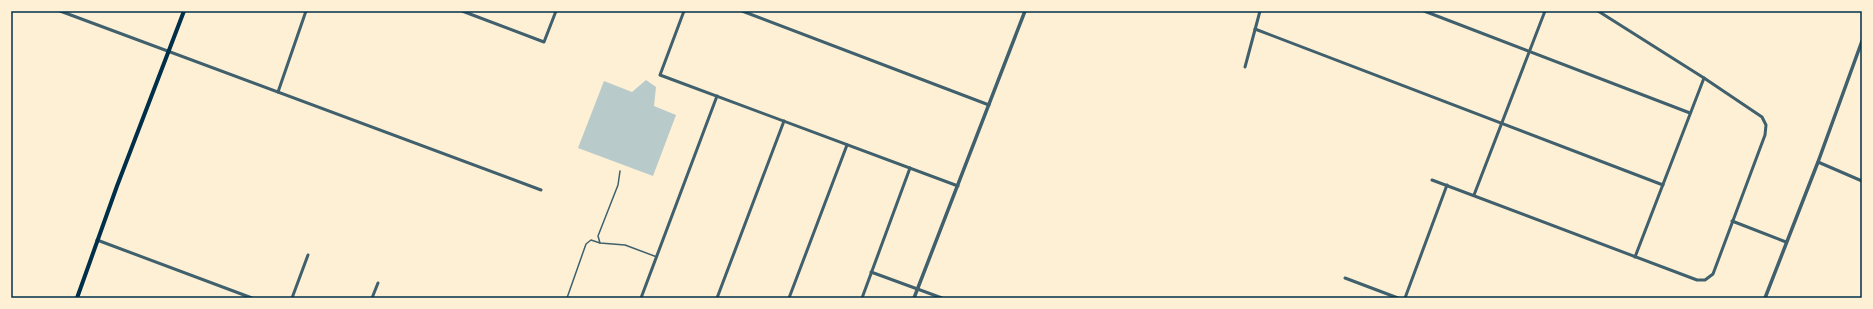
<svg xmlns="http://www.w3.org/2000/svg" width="1873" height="309" viewBox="0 0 1873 309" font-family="'Archivo Narrow',sans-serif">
<rect width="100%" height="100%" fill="#fdf0d5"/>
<path fill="#b9caca" d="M 646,80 L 656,87 L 654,106 L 676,115 L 653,176 L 578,148 L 604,81 L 632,92 Z"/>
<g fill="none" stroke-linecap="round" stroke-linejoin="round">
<g stroke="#3f606c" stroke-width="1.5">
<path d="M 600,243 L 598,236 L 618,185 L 620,171"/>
<path d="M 567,298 L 586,244 L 591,240 L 600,243 L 625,245 L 657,257"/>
</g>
<g stroke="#3f606c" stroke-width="3">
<path d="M 60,11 L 541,190"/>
<path d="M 462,11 L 544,42 L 556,11"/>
<path d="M 684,11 L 660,75 L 958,186"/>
<path d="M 742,11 L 989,105"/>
<path d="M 1424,11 L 1690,113"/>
<path d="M 1255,29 L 1663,185"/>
<path d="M 1245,67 L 1260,11"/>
<path d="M 278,92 L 306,11"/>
<path d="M 1818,162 L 1862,181"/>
<path d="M 1432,180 L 1697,280 L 1705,280 L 1713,274 L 1765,135 L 1766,125 L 1762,117 L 1704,78 L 1598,11"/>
<path d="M 1474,195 L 1545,11"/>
<path d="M 1732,221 L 1786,242"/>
<path d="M 97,240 L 252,298"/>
<path d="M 1635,257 L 1704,78"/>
<path d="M 871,272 L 942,298"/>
<path d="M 1345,278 L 1398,298"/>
<path d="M 292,298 L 308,255"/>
<path d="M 372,298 L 378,283"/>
<path d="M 641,298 L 717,96"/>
<path d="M 717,298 L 784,121"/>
<path d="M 789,298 L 847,145"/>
<path d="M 862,298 L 910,168"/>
<path d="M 1405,298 L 1447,185"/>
</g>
<g stroke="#3f606c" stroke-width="3.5">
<path d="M 914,298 L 1025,11"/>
<path d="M 1765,298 L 1818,162 L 1862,41"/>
</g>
<path stroke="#003049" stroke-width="4" d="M 77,298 L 117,186 L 184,11"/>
</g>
<rect width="1873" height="309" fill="none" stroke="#fdf0d5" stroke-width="24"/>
<rect x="12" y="12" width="1849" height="285" fill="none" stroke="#003049" stroke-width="1.5"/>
</svg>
